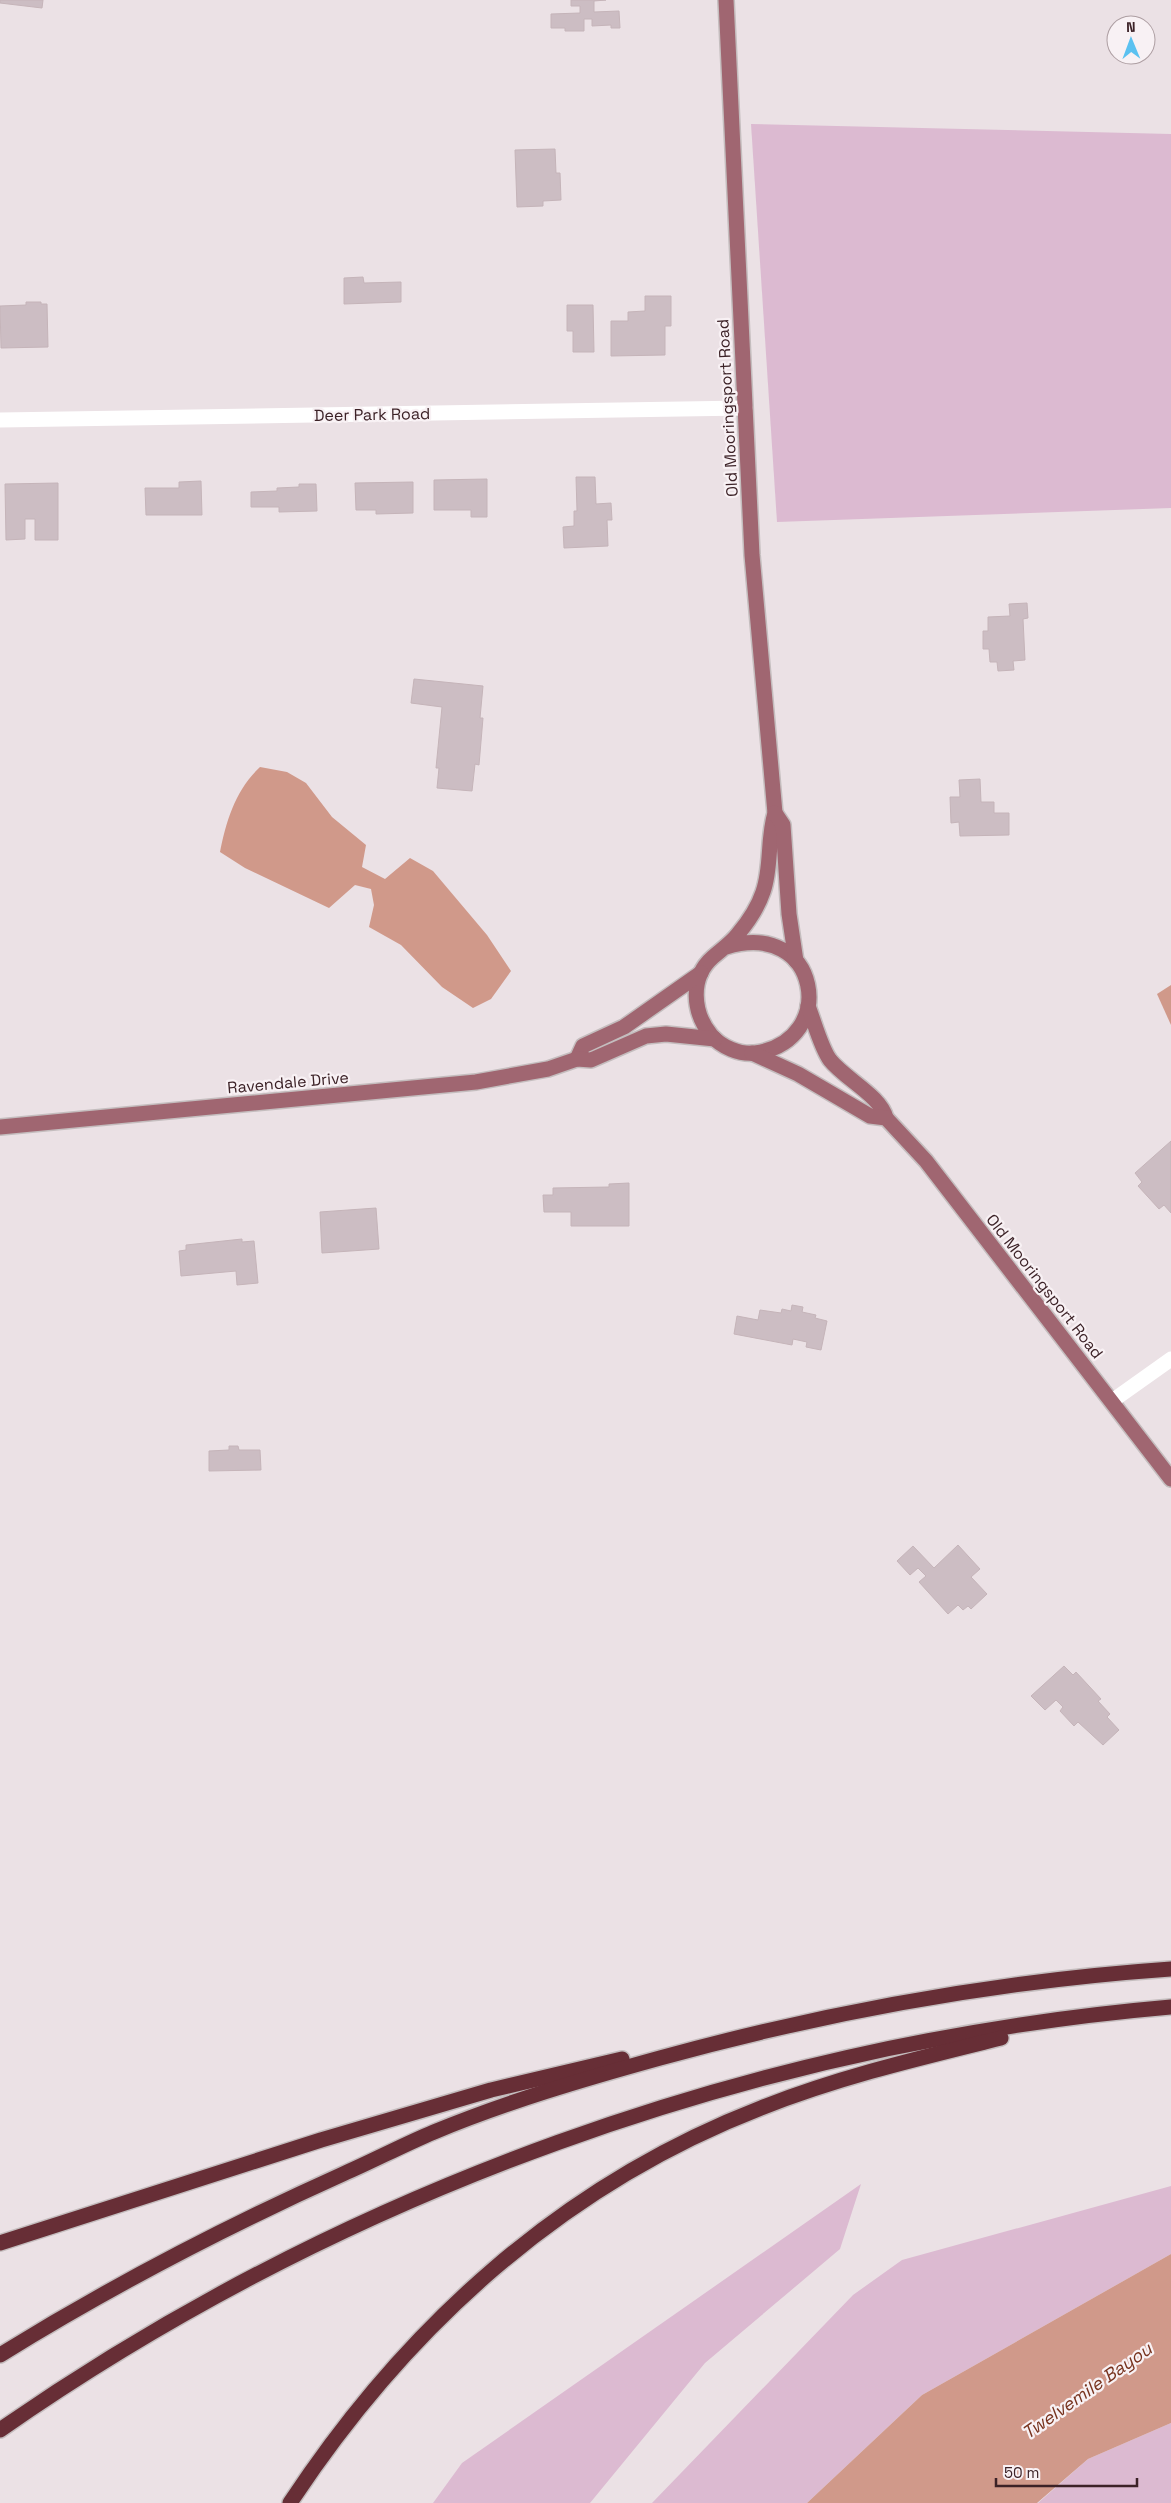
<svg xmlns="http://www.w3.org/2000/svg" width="1171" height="2503" viewBox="0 0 1171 2503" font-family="'Space Grotesk',sans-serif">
<rect width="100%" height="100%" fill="#ebe1e5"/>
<g fill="#dcbad1">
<path d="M 751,124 L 1171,134 L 1171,508 L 777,522 Z"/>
<path d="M 861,2184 L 840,2249 L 705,2363 L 590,2503 L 433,2503 L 462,2463 Z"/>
<path d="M 1171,2186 L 1171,2254 L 922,2395 L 807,2503 L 652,2503 L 853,2295 L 902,2260 Z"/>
<path d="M 1171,2423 L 1171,2503 L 1038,2503 L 1088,2459 Z"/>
</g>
<g fill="#d0998a">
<path d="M 260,767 L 287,772 L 306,783 L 332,817 L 366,845 L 362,867 L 385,879 L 410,858 L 433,871 L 487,935 L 511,971 L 491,999 L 473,1008 L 442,987 L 401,945 L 369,927 L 374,905 L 371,889 L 355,885 L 329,908 L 245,868 L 220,852 C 226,821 236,789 260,767 Z"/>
<path d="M 1171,985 L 1171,1025 L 1157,994 Z"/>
<path d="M 1171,2254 L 1171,2423 L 1088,2459 L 1037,2503 L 807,2503 L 922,2395 Z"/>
</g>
<g fill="#ccbdc3" stroke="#c5b4b9">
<path d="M 0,0 L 43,0 L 42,8 L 0,3 Z"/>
<path d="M 571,0 L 606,0 L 594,1 L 594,12 L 619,11 L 620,28 L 611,28 L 611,25 L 592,26 L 592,19 L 584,19 L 584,31 L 565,31 L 565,28 L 551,28 L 551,14 L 580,13 L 580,6 L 571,6 Z"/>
<path d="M 555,149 L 556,173 L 560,173 L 561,200 L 543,201 L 543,206 L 517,207 L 515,150 Z"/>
<path d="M 363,277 L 364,283 L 401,282 L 401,302 L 344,304 L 344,278 Z"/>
<path d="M 645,296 L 671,296 L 671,326 L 665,326 L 665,355 L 611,356 L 611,321 L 628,321 L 628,312 L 645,311 Z"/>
<path d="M 26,302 L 41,302 L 41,304 L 47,304 L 48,347 L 1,348 L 0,306 L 26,305 Z"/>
<path d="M 567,305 L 593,305 L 594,352 L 573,352 L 573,331 L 567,331 Z"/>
<path d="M 576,477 L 595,477 L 596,504 L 611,503 L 612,520 L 607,520 L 608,546 L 564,548 L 563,527 L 574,526 L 574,511 L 577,511 Z"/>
<path d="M 487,479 L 487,517 L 471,517 L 471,510 L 434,510 L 434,480 Z"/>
<path d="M 201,481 L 202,515 L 146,515 L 145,488 L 179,488 L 179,482 Z"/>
<path d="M 413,482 L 413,513 L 376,514 L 376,510 L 356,510 L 355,483 Z"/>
<path d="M 58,483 L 58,540 L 35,540 L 35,519 L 25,519 L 25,539 L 6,540 L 5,484 Z"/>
<path d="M 299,484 L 316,484 L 317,511 L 279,512 L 279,507 L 251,507 L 251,492 L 277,491 L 277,488 L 299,487 Z"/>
<path d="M 1027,603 L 1028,618 L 1023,619 L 1025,660 L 1013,661 L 1014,670 L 998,671 L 997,662 L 990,662 L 989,649 L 983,649 L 983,631 L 988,631 L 988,617 L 1010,616 L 1009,604 Z"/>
<path d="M 414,679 L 483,686 L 480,718 L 483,718 L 479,765 L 475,764 L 472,791 L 437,788 L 439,768 L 436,768 L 442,707 L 411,703 Z"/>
<path d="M 980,779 L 981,802 L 994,802 L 994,813 L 1009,813 L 1009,835 L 960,836 L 959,822 L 951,823 L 950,797 L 960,797 L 959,780 Z"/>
<path d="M 1171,1141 L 1171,1213 L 1164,1205 L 1159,1209 L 1138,1186 L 1142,1182 L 1135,1173 Z"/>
<path d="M 629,1183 L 629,1226 L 571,1226 L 571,1212 L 544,1212 L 543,1195 L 553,1195 L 553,1188 L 609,1187 L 609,1184 Z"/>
<path d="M 376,1208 L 379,1249 L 322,1253 L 320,1212 Z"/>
<path d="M 242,1239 L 242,1242 L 254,1241 L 258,1283 L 237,1285 L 236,1271 L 181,1276 L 179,1251 L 186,1250 L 186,1245 Z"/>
<path d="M 792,1305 L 803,1307 L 802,1312 L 816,1315 L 815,1318 L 827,1321 L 821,1350 L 806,1347 L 807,1342 L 793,1339 L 792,1345 L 734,1334 L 737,1316 L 758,1320 L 760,1310 L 781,1313 L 782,1309 L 791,1311 Z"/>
<path d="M 229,1446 L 238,1446 L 239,1450 L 260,1450 L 261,1470 L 209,1471 L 209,1451 L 229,1450 Z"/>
<path d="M 958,1545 L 980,1569 L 971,1577 L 987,1594 L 971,1609 L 968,1606 L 963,1610 L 958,1605 L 948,1614 L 919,1582 L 926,1576 L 918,1568 L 910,1575 L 897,1561 L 913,1546 L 934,1568 Z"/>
<path d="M 1064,1666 L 1073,1675 L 1076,1672 L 1101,1699 L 1098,1701 L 1110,1714 L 1107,1717 L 1119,1730 L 1103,1745 L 1078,1722 L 1074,1726 L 1060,1711 L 1063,1707 L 1056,1700 L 1045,1710 L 1031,1696 Z"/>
</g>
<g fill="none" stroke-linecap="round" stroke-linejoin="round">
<defs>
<g id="major">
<path d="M 726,0 L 752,555 L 775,813 C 767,839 772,867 763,892 C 758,907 748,922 738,934 C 731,943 722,949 713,957 C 689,978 693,1013 711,1035 C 721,1047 740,1055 755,1053 C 840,1041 820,918 726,947"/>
<path d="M 775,813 L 783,825 L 789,914 L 796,961"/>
<path d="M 808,1006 C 814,1021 821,1048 830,1060 C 845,1079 881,1096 886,1118"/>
<path d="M 752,1053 L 798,1074 L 870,1116 L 886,1118 L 926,1161 L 1171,1479"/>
<path d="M 577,1059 L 583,1046 L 624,1027 L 701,973"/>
<path d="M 0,1127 L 476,1082 L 548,1069 L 577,1059 L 591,1060 L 646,1036 L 666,1034 L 715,1039"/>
</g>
<g id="highway">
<path d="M 0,2243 L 321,2140 L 491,2090 L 622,2059"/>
<path d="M 0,2355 C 110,2287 225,2227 343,2174 C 373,2161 403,2145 434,2132 C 506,2102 584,2079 660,2058 C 827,2012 998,1981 1171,1969"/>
<path d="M 0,2430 C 343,2191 755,2043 1171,2007"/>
<path d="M 290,2503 C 406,2327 562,2185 761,2108 C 839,2077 920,2058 1001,2038"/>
</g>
</defs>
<use href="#major" stroke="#c4bdbe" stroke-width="18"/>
<use href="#highway" stroke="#c4bdbe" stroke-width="18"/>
<g stroke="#fff" stroke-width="15">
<path d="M 0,420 L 745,408"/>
<path d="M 1112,1401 L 1171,1359"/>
</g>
<use href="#major" stroke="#a06671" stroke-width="15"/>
<use href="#highway" stroke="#672e36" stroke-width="15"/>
</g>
<g text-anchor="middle" stroke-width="4.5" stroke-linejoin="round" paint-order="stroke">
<g font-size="16" fill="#3c2227" stroke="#f8f1f4">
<text transform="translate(727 408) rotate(-93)" y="6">Old Mooringsport Road</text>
<text transform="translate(372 414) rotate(-1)" y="6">Deer Park Road</text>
<text transform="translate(288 1082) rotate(-5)" y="6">Ravendale Drive</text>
<text transform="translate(1045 1286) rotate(52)" y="6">Old Mooringsport Road</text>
</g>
<g font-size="18" font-style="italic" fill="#77321d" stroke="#f8f1f4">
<text transform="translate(1087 2391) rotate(-35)" y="6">Twelvemile Bayou</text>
</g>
</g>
<g transform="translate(1131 40) rotate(359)"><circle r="24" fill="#f8f1f4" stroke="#ad9ea2"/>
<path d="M0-4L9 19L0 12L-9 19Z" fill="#5bc1f0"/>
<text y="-8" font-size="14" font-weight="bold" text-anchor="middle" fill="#3c2227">N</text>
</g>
<path d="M996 2478v8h141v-8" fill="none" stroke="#3c2227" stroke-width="2.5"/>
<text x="1004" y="2478" font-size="15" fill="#3c2227" stroke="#f8f1f4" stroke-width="4" paint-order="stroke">50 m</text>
</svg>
